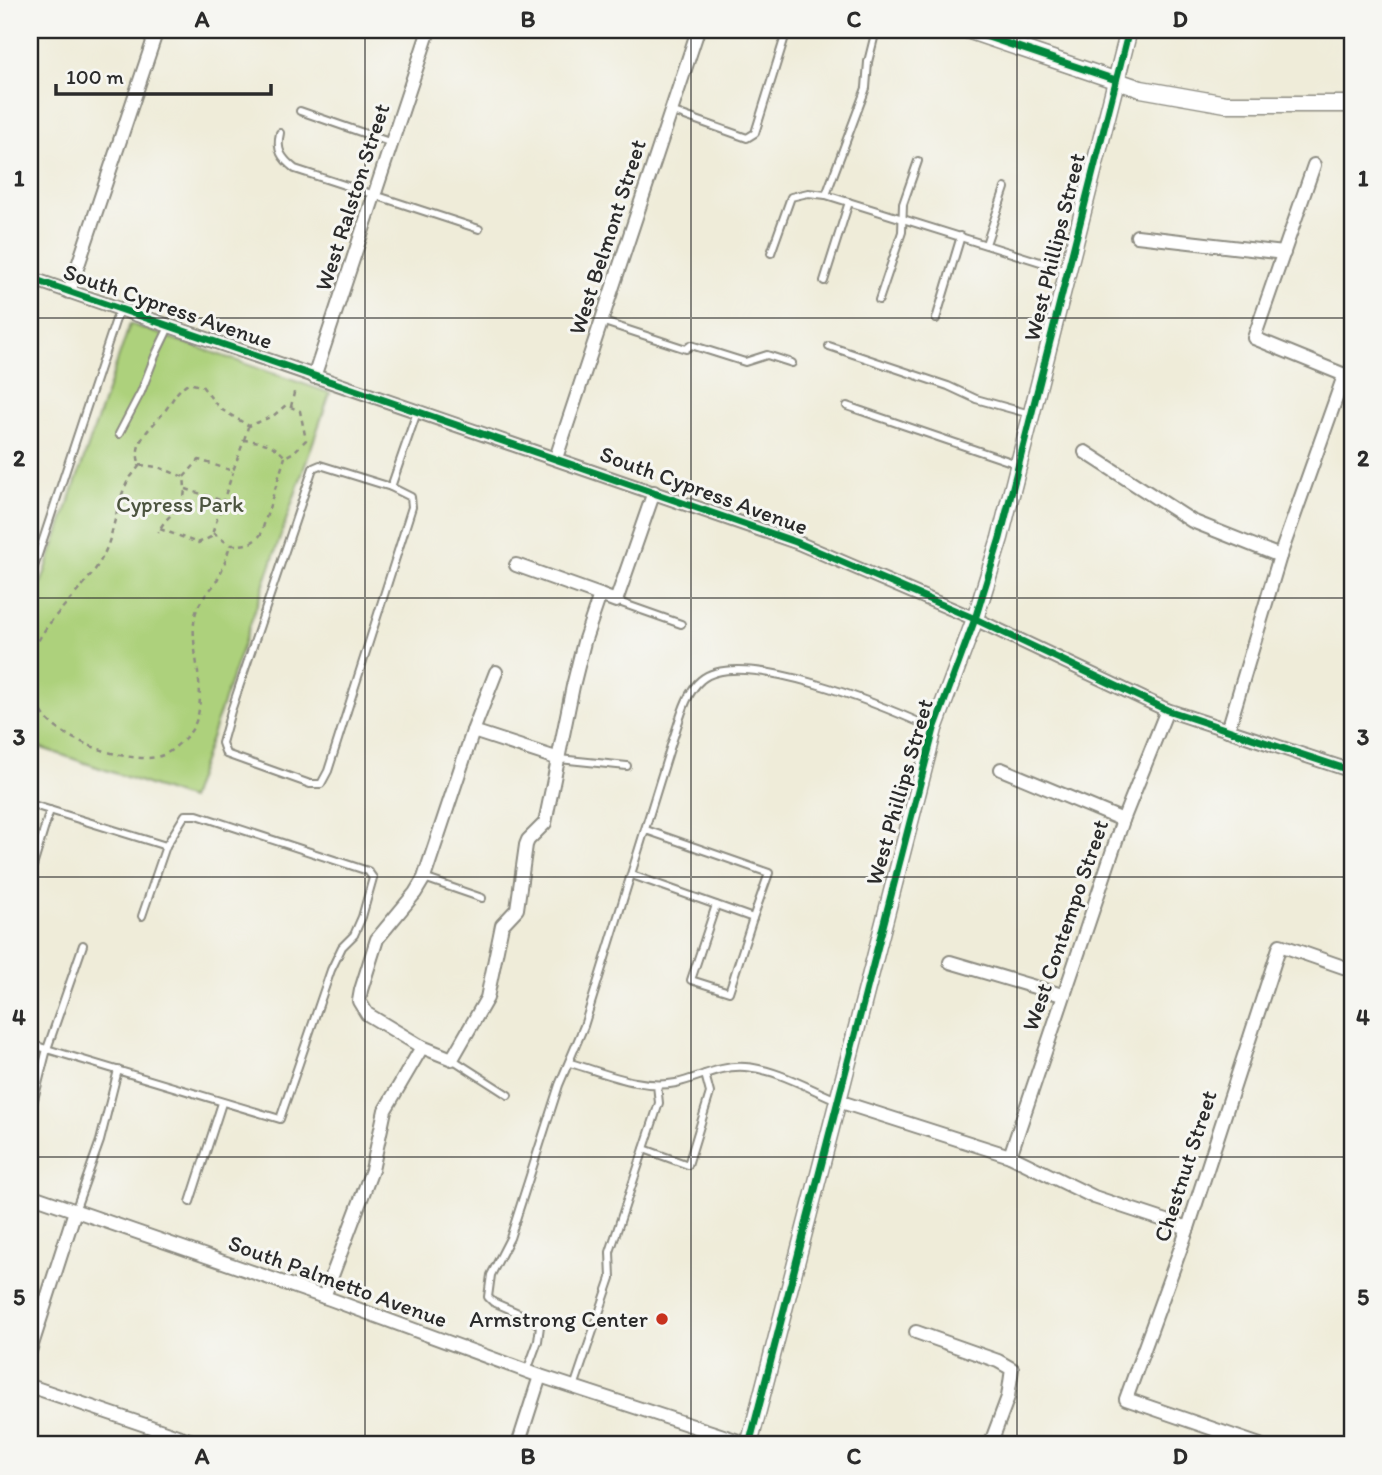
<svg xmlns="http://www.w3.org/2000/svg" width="1382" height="1475" viewBox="0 0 1382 1475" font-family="Itim,sans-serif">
<rect width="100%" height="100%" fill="#f6f6f2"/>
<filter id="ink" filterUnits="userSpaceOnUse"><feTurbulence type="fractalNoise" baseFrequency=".0143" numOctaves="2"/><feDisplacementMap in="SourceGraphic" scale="14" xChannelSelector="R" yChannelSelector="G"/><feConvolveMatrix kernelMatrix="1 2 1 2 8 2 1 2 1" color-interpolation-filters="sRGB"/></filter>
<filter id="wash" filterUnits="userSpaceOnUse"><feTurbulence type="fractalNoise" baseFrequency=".00686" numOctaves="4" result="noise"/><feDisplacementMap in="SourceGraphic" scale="28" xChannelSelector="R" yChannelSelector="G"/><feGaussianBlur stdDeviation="1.57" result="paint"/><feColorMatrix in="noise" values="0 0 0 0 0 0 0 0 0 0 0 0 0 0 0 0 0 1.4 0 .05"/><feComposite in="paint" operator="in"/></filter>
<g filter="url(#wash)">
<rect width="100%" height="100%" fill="#efecd9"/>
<path fill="#add17b" stroke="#6c7e53" stroke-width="2" d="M 130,324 L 330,393 L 190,799 L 30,744 L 30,616 Z"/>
</g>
<g filter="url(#ink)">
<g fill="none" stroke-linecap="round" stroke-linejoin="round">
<defs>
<g id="service">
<path d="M 300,111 L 392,143"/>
<path d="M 671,111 L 747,138 L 755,133 L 787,30"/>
<path d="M 280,133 C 276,150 281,158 295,169 L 479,229"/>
<path d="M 826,195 L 866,88 L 868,62 L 876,30"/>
<path d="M 986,244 L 1005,188"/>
<path d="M 771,253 L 791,197 L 808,193 L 826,195 L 1066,270"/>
<path d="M 824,281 L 849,202"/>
<path d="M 879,300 L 902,232 L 903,204 L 918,161"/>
<path d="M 936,319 L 961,236"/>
<path d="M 601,321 L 686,349 L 691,345 L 745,362 L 767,355 L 792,363"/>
<path d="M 829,346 L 948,386 L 976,399 L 1030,414"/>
<path d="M 847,406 L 1017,464"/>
<path d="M 119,434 L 141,392 L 155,356 L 169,327"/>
<path d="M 320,465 L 391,487 L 411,497 L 412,507 L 328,771 L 321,784 L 310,784 L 226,754 L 222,743 L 231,711 L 313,468 Z"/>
<path d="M 391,487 L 417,412"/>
<path d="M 30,579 L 119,310"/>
<path d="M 616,601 L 681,624"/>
<path d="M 559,759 L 627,766"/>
<path d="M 30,804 L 166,846 L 185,815 L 197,815 L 368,871 L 373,878 L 362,917 L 354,935 L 342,947 L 331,970 L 280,1119 L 30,1044"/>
<path d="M 632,875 L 753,918 L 769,873 L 646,830"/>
<path d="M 30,876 L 50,810"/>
<path d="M 424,878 L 482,898"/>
<path d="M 716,905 L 691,980 L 729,992 L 753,918"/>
<path d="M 142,916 L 166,846"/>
<path d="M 452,1059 L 508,1095"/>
<path d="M 570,1063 C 603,1072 641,1090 676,1083 C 699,1078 720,1065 745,1067 C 776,1069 808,1088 837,1100"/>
<path d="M 30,1115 L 47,1049 L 83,945"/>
<path d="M 644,1149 L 688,1165 L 710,1093 L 705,1074"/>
<path d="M 190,1202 L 222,1103"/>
<path d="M 75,1211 L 100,1141 L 118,1070"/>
<path d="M 527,1371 L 538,1341 L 540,1326 L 530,1318 L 493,1302 L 488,1297 L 491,1275 L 510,1238 L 559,1085 L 584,1026 L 672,742 C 679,723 685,693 701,680 C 741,646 888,708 932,728"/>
<path d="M 574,1387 L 611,1278 L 610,1252 L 659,1103 L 657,1085"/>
</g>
<g id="minor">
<path d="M 1314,165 L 1254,338 L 1352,378"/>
<path d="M 1137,236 L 1284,253"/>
<path d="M 30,278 L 796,542 L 975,619 L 1167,710 L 1352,771"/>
<path d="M 69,292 L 157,30"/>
<path d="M 314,377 L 429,30"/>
<path d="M 1085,452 L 1192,521 L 1280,556"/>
<path d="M 556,458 L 698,30"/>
<path d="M 600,595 L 616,601 L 654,492"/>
<path d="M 496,672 L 473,731 L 559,759"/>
<path d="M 1228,730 L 1280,556 L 1344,376"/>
<path d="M 1001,769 L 1123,820"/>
<path d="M 950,962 L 1062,995"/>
<path d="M 422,1047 L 452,1059 L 487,998 L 502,925 L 517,909 L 526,845 L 528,840 L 545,823 L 573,686 L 584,642 L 600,595 L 516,565"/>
<path d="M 838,1101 L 1010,1156 L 1094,1197 L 1188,1228"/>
<path d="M 1010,1156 L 1123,820 L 1167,710"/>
<path d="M 30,1195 L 330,1299 L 540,1376 L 751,1445"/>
<path d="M 324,1297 L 372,1170 L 385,1110 L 422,1047 L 367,1014 L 359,1001 L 361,990 L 377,939 L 415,893 L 424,878 L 473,731"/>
<path d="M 916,1332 L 998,1361 L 1012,1369 L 1008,1397 L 990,1445"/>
<path d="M 30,1351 L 75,1211"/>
<path d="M 30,1386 L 204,1445"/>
<path d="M 518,1445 L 540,1376"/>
<path d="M 1260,1445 L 1126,1399 L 1188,1228 L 1280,945 L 1352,970"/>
</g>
<g id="tertiary">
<path d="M 967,30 L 1141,89 L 1226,104 L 1352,104"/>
<path d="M 749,1445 L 934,729 L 975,619 L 1000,538 L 1129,30"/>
</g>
</defs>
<use href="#service" stroke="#8d8c82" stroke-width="10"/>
<use href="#minor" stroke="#8d8c82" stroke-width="16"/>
<use href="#tertiary" stroke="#8d8c82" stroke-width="19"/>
<g stroke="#8d8c82" stroke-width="2.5" stroke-dasharray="5 5" stroke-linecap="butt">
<path d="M 291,407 L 295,388"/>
<path d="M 244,440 L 248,427"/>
<path d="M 140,465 L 158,467 L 184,477 C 189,515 170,506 158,533"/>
<path d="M 184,477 L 199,460 L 233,471 L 244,440 C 262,442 273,443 285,457 L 294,452 L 306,440 L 300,411 L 286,405 L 273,416 L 249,426 L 219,408 L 202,386 L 188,383 C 177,390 174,398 167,408 C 155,426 130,440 140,465 C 135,472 128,479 125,487 C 115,509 114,536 102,558 C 84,594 33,625 30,668 C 29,685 36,704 46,718 C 64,741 135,767 163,755 C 171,752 186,738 191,731 C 212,700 188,650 195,616 C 198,602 206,595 214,585 C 222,573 226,559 230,545 C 243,545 253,545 261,534 L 285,457"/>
<path d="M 186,489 L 223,501"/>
<path d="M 160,529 L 198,543 L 211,537 L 233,472"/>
<path d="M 213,533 L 230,545"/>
</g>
<use href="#service" stroke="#fff" stroke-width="6"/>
<use href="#minor" stroke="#fff" stroke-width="12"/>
<use href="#tertiary" stroke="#fff" stroke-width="16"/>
<defs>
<g id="cycleway">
<path d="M 967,30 L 1116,80"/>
<path d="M 30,278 L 796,542 L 975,619 L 1167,710 L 1352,771"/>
<path d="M 749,1445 L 934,729 L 975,619 L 1000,538 L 1129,30"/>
</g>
</defs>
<use href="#cycleway" stroke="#f6f6f2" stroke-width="11"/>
<use href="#cycleway" stroke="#00873e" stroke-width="7"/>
</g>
</g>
<path fill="none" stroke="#2b2b2b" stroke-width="2" stroke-opacity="0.55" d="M 365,30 L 365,1445M 691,30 L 691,1445M 1017,30 L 1017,1445M 30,318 L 1352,318M 30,598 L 1352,598M 30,877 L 1352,877M 30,1157 L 1352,1157"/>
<circle fill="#c8321e" stroke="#f6f6f2" stroke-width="2.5" cx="662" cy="1319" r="7"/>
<g text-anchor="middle" stroke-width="6" stroke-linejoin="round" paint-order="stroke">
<g font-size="23" fill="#2b2b2b" stroke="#f6f6f2">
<text transform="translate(352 197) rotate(-72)" y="8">West Ralston Street</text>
<text transform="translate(607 237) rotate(-72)" y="8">West Belmont Street</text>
<text transform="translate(1054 247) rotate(-76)" y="8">West Phillips Street</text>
<text transform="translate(168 306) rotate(19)" y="8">South Cypress Avenue</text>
<text transform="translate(704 490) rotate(20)" y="8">South Cypress Avenue</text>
<text transform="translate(899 792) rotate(-74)" y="8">West Phillips Street</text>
<text transform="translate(1065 925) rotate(-71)" y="8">West Contempo Street</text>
<text transform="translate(1185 1166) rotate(-72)" y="8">Chestnut Street</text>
<text transform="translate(338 1281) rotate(20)" y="8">South Palmetto Avenue</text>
</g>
<g font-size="23" fill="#4c543f" stroke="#f6f6f2">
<text x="180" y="512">Cypress Park</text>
</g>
<g font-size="23" fill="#2b2b2b" stroke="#f6f6f2" text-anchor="end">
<text x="648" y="1327">Armstrong Center</text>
</g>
</g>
<rect width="1382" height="1475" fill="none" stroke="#f6f6f2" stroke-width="77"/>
<path d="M56 84v10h215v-10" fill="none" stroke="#2b2b2b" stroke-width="3.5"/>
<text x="66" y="84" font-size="21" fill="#2b2b2b" stroke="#f6f6f2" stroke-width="5" paint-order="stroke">100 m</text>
<rect x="38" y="38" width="1306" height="1398" fill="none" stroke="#2b2b2b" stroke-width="2.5"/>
<g font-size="23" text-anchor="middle" font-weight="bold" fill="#2b2b2b">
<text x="202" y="27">A</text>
<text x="528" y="27">B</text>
<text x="854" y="27">C</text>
<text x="1180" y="27">D</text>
<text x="19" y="186">1</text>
<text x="1363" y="186">1</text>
<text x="19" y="466">2</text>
<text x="1363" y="466">2</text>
<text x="19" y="745">3</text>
<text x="1363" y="745">3</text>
<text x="19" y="1025">4</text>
<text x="1363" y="1025">4</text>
<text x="19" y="1305">5</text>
<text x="1363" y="1305">5</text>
<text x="202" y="1464">A</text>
<text x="528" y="1464">B</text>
<text x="854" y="1464">C</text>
<text x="1180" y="1464">D</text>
</g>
</svg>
